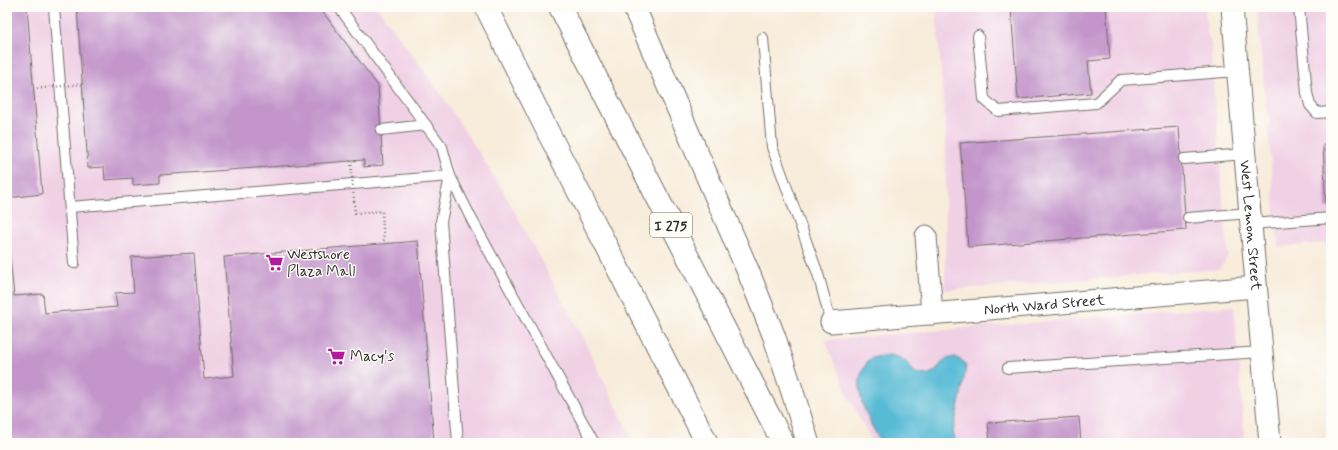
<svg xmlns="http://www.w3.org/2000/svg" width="1338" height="450" viewBox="0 0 1338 450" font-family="Mynerve,sans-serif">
<rect width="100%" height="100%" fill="#fdfcf7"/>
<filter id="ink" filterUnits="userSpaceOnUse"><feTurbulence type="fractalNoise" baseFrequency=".025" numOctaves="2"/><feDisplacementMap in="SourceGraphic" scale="8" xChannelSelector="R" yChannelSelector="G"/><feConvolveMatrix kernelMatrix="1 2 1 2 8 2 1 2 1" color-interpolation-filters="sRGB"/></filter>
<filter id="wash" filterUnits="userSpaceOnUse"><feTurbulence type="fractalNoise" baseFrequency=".012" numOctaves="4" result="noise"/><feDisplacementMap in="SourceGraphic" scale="16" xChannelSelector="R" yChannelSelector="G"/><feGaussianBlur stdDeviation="0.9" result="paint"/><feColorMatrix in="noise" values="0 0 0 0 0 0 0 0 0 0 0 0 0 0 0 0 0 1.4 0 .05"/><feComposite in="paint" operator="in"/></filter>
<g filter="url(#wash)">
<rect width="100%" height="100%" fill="#f8ecda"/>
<g fill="#f0d0e5">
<path d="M 7,7 L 377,7 L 440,93 L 501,187 L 583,338 L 634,443 L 7,443 Z"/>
<path d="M 936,7 L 1205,7 L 1207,33 L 1210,40 L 1212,48 L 1211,58 L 1228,255 L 1224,263 L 1219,269 L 945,290 L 946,134 Z"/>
<path d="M 1257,7 L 1331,7 L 1331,243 L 1278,247 L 1268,128 L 1269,123 L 1269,115 L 1266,108 Z"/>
<path d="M 1234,306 L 1245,443 L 873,443 L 849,398 L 825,340 Z"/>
</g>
<path fill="#58bbd6" stroke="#427380" d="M 890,355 C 904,358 906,361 915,373 L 926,375 L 936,371 L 944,360 L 955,357 L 964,362 L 966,366 L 963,385 L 953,432 L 956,443 L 881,443 C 870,422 851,392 864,368 C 865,366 867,362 869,360 C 874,356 883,356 890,355 Z"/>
<g id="blocks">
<g fill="#c395cb">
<path d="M 7,7 L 27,7 L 42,194 L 7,198 Z"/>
<path d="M 77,7 L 319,7 L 378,86 L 383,165 L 364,167 L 364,160 L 160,175 L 160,183 L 133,185 L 133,178 L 105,180 L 104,167 L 88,168 Z"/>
<path d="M 1031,7 L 1106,7 L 1110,59 L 1088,61 L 1091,93 L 1018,99 L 1011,9 Z"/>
<path d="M 1179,127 L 1186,230 L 968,247 L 960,143 Z"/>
<path d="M 1331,144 L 1331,208 L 1326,208 L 1323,145 Z"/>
<path d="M 7,237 L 8,237 L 14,296 L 43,294 L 45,313 L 117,307 L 115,293 L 134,292 L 131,257 L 194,253 L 204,379 L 234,376 L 224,257 L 418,241 L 434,443 L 7,443 Z"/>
<path d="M 1079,417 L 1081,443 L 990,443 L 988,423 Z"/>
</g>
</g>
</g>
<g filter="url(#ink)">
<use href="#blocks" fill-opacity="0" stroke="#736f68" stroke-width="1"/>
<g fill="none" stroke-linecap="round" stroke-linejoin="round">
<defs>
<g id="service">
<path d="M 54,7 L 74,263"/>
<path d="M 339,7 L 442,147 L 450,176 L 472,220 L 594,443"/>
<path d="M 1299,7 L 1307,93 L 1310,105 L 1317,113 L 1331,112"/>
<path d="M 978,36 L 984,99 L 998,111 L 1096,103 L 1121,80 L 1237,71"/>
<path d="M 763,38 L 772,147 L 818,274 L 831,322"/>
<path d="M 381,130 L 426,125"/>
<path d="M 1184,159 L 1245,154"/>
<path d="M 70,207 L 450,176 L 441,222 L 458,443"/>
<path d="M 1188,218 L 1250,213"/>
<path d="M 1251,224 L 1331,218"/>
<path d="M 1008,368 L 1262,352"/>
</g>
<g id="minor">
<path id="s1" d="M 1232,7 L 1270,443"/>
<path d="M 926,236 L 932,314"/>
<path id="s2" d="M 831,322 L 1256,287"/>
</g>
<g id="motorway">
<path d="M 486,7 L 549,134 L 707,443"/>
<path d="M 560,7 L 783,443"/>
<path d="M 634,7 L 748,271 L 774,336 L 796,403 L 808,443"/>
</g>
</defs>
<use href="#service" stroke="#736f68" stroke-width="12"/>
<use href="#minor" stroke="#736f68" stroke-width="23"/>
<use href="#motorway" stroke="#736f68" stroke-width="24"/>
<use href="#service" stroke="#fff" stroke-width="10"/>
<use href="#minor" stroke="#fff" stroke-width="21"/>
<use href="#motorway" stroke="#fff" stroke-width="22"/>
<g stroke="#736f68" stroke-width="2.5" stroke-dasharray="1 3" stroke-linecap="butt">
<path d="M 33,89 L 83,84"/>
<path d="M 351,161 L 355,213 L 382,211 L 384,244"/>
</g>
</g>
</g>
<defs>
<symbol id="supermarket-bare" viewBox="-9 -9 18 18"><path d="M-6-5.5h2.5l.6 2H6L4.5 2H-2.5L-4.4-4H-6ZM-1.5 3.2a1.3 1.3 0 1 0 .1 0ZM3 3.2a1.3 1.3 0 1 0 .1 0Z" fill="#b5179e" stroke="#fdfcf7" stroke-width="2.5" paint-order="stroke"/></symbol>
</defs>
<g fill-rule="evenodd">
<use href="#supermarket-bare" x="262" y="250" width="25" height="25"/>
<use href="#supermarket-bare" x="324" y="344" width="25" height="25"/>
</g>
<g text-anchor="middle" stroke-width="3" stroke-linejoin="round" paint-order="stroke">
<rect fill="#fdfcf7" stroke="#6a6a68" stroke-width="1" x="650" y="213" width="42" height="24" rx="3"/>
<g font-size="14" font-weight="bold" fill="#2b2b2b">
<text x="671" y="230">I 275</text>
</g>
<g font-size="15" fill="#2b2b2b" stroke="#fdfcf7">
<text dy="5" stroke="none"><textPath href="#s1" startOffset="219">West Lemon Street</textPath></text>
<text dy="5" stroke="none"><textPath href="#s2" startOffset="214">North Ward Street</textPath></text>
</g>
<g font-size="15" fill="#2b2b2b" stroke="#fdfcf7" text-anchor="start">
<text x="287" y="259">Westshore<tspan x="287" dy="17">Plaza Mall</tspan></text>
<text x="350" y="361">Macy's</text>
</g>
</g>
<rect width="1338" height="450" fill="none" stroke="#fdfcf7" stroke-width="24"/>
</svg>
